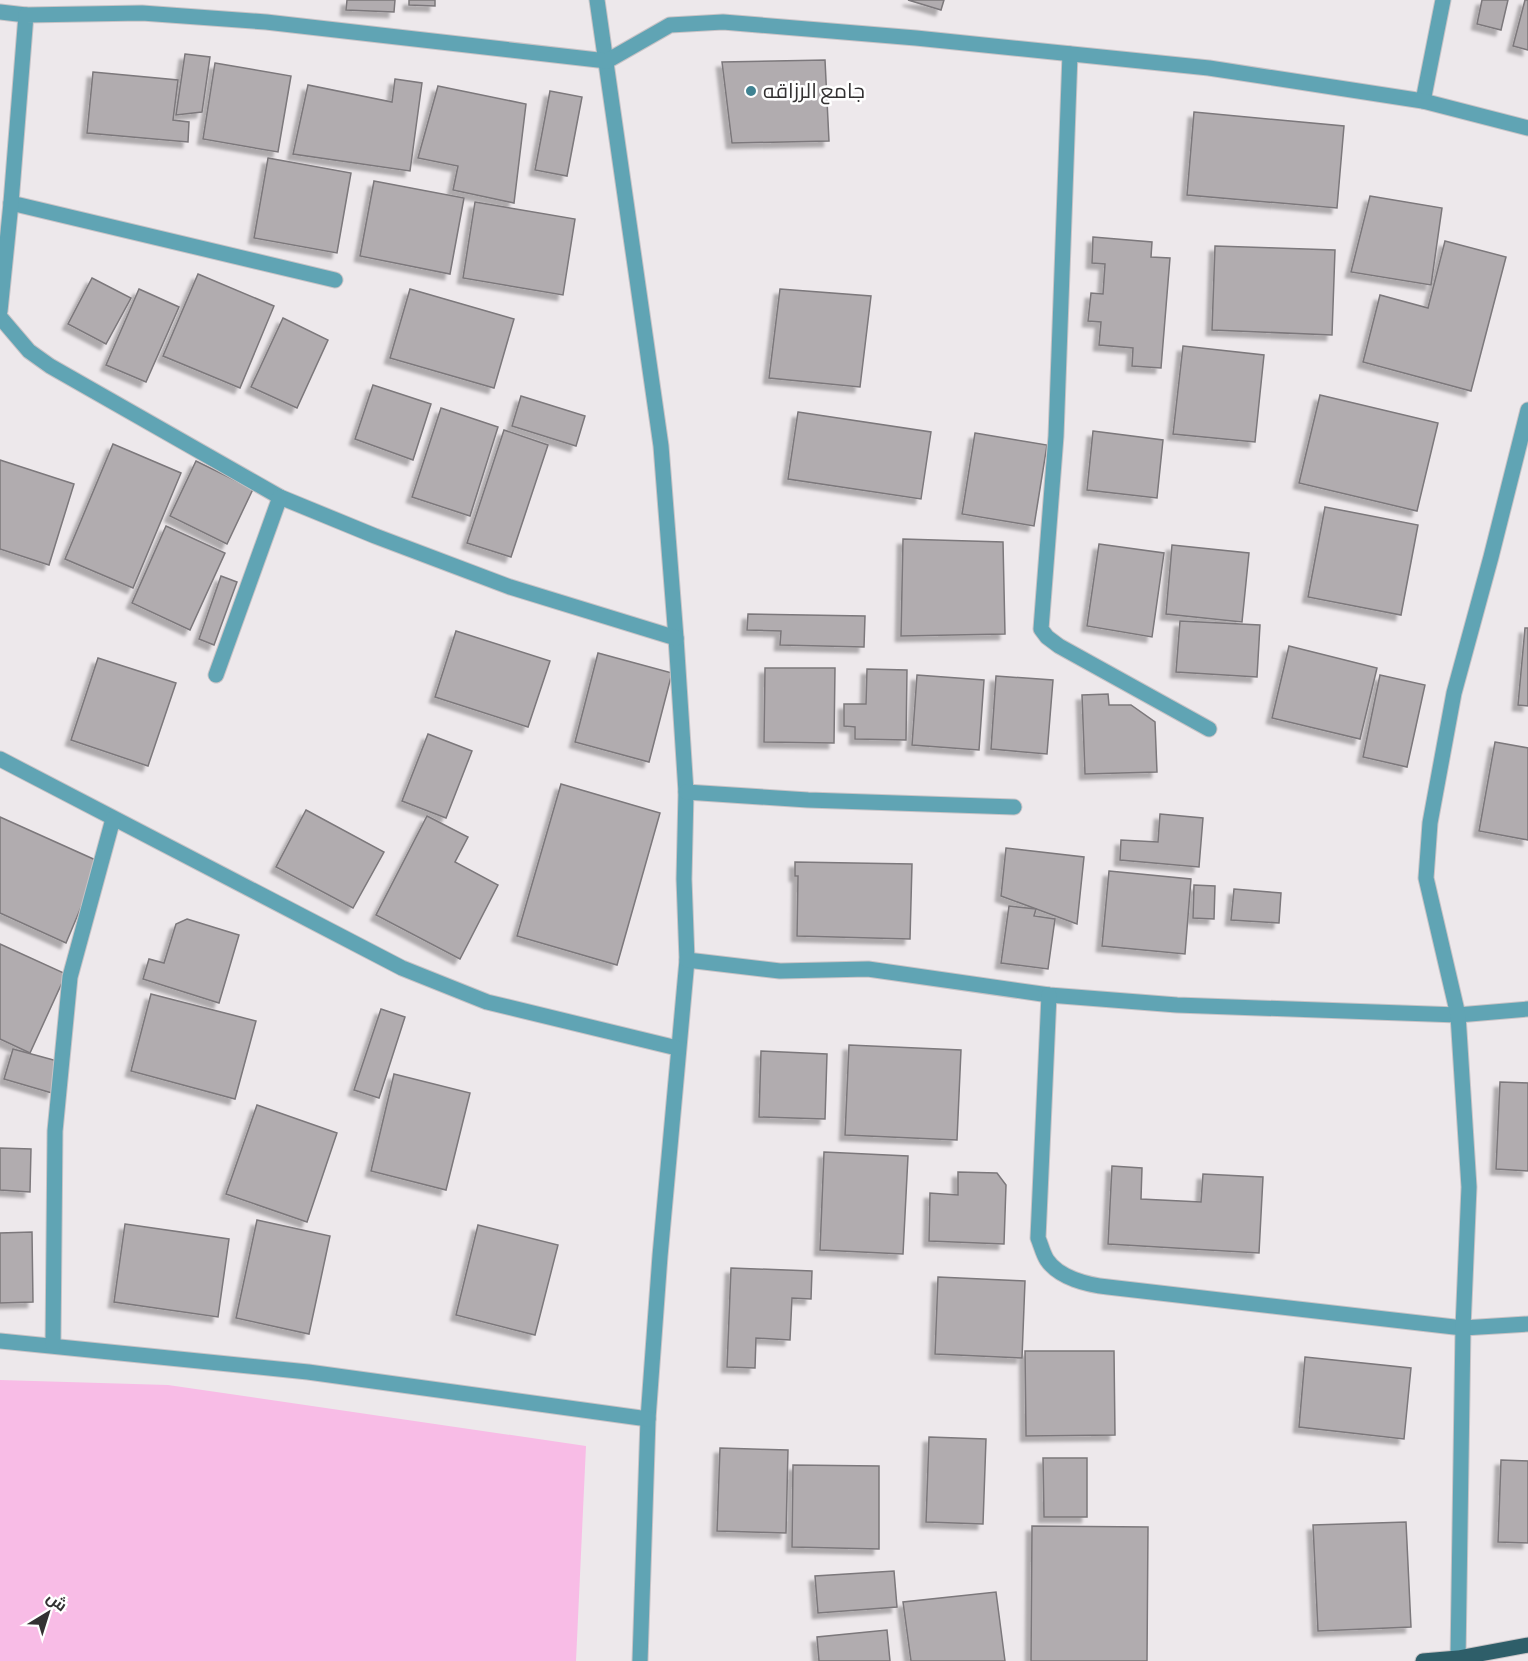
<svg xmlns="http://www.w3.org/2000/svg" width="1528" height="1661" viewBox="0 0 1528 1661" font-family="'Alegreya Sans',Cairo,sans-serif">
<defs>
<filter id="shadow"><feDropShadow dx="-5.5" dy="5.5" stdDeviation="1.5" flood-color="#0004"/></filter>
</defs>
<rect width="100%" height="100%" fill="#ede8eb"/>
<path fill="#f8bce6" d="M 0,1380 L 168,1385 L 586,1446 L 576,1661 L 0,1661 Z"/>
<g fill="#b1acaf" stroke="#7c787b" stroke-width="1.5" filter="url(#shadow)">
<path d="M 347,0 L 395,0 L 394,12 L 346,10 Z"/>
<path d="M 409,0 L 435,0 L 435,6 L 409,5 Z"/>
<path d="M 908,0 L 944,0 L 941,10 Z"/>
<path d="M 1482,0 L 1508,0 L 1501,30 L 1477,24 Z"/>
<path d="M 1525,0 L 1528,0 L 1528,50 L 1513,46 Z"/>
<path d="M 185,54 L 210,57 L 202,112 L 176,115 Z"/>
<path d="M 825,60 L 829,141 L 732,143 L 722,62 Z"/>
<path d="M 215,63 L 291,76 L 278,152 L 203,139 Z"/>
<path d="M 93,72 L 178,80 L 173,120 L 189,122 L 188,142 L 87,133 Z"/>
<path d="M 395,79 L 422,83 L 410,171 L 293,154 L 308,85 L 392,102 Z"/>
<path d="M 438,86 L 526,104 L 514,203 L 453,190 L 458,166 L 418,158 Z"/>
<path d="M 550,91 L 582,97 L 567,176 L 535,170 Z"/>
<path d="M 1194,112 L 1344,126 L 1337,208 L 1187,195 Z"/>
<path d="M 268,158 L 351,173 L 337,253 L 254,238 Z"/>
<path d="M 374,181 L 464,198 L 450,274 L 360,256 Z"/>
<path d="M 1370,196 L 1442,208 L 1431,285 L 1351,272 Z"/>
<path d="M 475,202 L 575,219 L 563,295 L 463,278 Z"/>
<path d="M 1093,237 L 1152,242 L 1151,257 L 1170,258 L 1161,368 L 1132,366 L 1133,348 L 1099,345 L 1101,322 L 1088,321 L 1091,293 L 1103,294 L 1105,264 L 1092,263 Z"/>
<path d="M 1445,241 L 1506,257 L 1471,391 L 1363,362 L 1380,295 L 1428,308 Z"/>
<path d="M 1215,246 L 1335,250 L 1332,335 L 1212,330 Z"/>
<path d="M 198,274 L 274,306 L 240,388 L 163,356 Z"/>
<path d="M 92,278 L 131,298 L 106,344 L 68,324 Z"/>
<path d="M 139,289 L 179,307 L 146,382 L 106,365 Z"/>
<path d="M 410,289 L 514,319 L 494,388 L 390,358 Z"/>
<path d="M 780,289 L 871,296 L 860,387 L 769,378 Z"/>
<path d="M 283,318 L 328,340 L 297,408 L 251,387 Z"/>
<path d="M 1183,346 L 1264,355 L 1255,442 L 1173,434 Z"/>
<path d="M 373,385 L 431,404 L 413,460 L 355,439 Z"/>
<path d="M 1320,395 L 1438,423 L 1417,511 L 1299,483 Z"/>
<path d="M 521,396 L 585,416 L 576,446 L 512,426 Z"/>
<path d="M 441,408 L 498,427 L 470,516 L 412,497 Z"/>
<path d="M 798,412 L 931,432 L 921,499 L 788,479 Z"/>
<path d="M 504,430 L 548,445 L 511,557 L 467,543 Z"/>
<path d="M 1093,431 L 1163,440 L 1157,498 L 1087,490 Z"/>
<path d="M 975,433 L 1047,445 L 1034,526 L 962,514 Z"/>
<path d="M 113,444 L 181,473 L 133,588 L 65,559 Z"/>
<path d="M 0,460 L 74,484 L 49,565 L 0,549 Z"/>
<path d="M 196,461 L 253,489 L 227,544 L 170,516 Z"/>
<path d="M 1325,507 L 1418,525 L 1401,615 L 1308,597 Z"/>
<path d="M 166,526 L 225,553 L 190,630 L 132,603 Z"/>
<path d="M 903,539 L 1003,542 L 1005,634 L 901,636 Z"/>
<path d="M 1099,544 L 1164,553 L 1152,637 L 1087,626 Z"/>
<path d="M 1172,545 L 1249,553 L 1242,622 L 1166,614 Z"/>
<path d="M 221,576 L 237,582 L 214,645 L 199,639 Z"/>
<path d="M 748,614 L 865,616 L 864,647 L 780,645 L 781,631 L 747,630 Z"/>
<path d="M 1180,621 L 1260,625 L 1257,677 L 1176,672 Z"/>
<path d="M 1525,628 L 1528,628 L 1528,706 L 1518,705 Z"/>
<path d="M 456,631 L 550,661 L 528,727 L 435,697 Z"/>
<path d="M 1289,646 L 1377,668 L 1360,739 L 1272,718 Z"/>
<path d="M 598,653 L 672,673 L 649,762 L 575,742 Z"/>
<path d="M 98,658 L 176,683 L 148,766 L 71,740 Z"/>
<path d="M 765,668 L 835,668 L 834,743 L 764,742 Z"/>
<path d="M 867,669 L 907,670 L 906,740 L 855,739 L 855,727 L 844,726 L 844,704 L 866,704 Z"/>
<path d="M 917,675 L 984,680 L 979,750 L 912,745 Z"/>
<path d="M 1380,675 L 1425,685 L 1407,767 L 1363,757 Z"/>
<path d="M 996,676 L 1053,680 L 1047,754 L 991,749 Z"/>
<path d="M 1108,694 L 1109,705 L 1131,705 L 1155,722 L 1157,772 L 1085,774 L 1082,695 Z"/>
<path d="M 428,734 L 472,751 L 446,818 L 402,801 Z"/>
<path d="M 1495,742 L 1528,748 L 1528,840 L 1479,831 Z"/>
<path d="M 561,784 L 660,813 L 617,965 L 517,936 Z"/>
<path d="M 306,810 L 384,852 L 353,908 L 276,867 Z"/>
<path d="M 1160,814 L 1203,818 L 1199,867 L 1120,860 L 1121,840 L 1158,842 Z"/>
<path d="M 427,816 L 468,837 L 455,862 L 498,885 L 460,959 L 376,915 Z"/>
<path d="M 0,817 L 100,862 L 66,943 L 0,913 Z"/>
<path d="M 1006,848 L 1084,857 L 1077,924 L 1001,896 Z"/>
<path d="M 795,862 L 912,864 L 910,939 L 797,936 L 798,876 L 795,876 Z"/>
<path d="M 1109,871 L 1191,879 L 1185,954 L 1102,946 Z"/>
<path d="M 1194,885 L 1215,886 L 1214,919 L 1193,918 Z"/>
<path d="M 1234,889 L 1281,893 L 1279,923 L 1231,920 Z"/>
<path d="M 1009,906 L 1036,909 L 1034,916 L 1055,919 L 1048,969 L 1001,963 Z"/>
<path d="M 187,919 L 239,935 L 219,1003 L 143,979 L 149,959 L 164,963 L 176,924 Z"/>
<path d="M 0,944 L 66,974 L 30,1053 L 0,1039 Z"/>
<path d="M 151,994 L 256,1021 L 235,1099 L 131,1071 Z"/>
<path d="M 381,1009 L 405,1017 L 379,1098 L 354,1090 Z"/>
<path d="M 849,1045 L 961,1050 L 957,1140 L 845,1135 Z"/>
<path d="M 13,1049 L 61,1062 L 52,1093 L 4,1079 Z"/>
<path d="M 761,1051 L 827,1054 L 825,1119 L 759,1117 Z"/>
<path d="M 394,1074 L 470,1093 L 446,1190 L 371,1171 Z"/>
<path d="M 1500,1082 L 1528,1083 L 1528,1171 L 1496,1169 Z"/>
<path d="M 257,1105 L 337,1133 L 307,1222 L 226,1194 Z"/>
<path d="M 0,1148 L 31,1149 L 30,1192 L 0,1190 Z"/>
<path d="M 824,1152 L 908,1156 L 903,1254 L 820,1250 Z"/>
<path d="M 1112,1166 L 1142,1168 L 1141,1199 L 1201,1202 L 1203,1174 L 1263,1177 L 1259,1253 L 1108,1244 Z"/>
<path d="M 958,1172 L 997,1173 L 1006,1185 L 1004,1244 L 929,1241 L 930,1193 L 958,1195 Z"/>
<path d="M 257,1220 L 330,1236 L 309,1334 L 236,1318 Z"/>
<path d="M 125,1224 L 229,1239 L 218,1317 L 114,1302 Z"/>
<path d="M 478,1225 L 558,1245 L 535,1335 L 456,1315 Z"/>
<path d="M 32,1232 L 33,1302 L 0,1303 L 0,1233 Z"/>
<path d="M 731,1268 L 812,1271 L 811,1299 L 792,1298 L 790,1340 L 756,1338 L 755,1368 L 727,1367 Z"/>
<path d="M 938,1277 L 1025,1281 L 1022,1358 L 935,1354 Z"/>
<path d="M 1025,1351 L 1114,1351 L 1115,1435 L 1026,1436 Z"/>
<path d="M 1305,1357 L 1411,1368 L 1404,1439 L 1299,1427 Z"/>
<path d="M 929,1437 L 986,1439 L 983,1524 L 926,1522 Z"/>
<path d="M 720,1448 L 788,1450 L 786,1533 L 717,1531 Z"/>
<path d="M 1043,1458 L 1087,1458 L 1087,1517 L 1044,1517 Z"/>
<path d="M 1501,1460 L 1528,1461 L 1528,1543 L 1498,1542 Z"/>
<path d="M 793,1465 L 879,1466 L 879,1549 L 792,1547 Z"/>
<path d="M 1406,1522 L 1411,1627 L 1318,1631 L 1313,1525 Z"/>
<path d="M 1032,1526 L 1148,1527 L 1147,1661 L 1031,1661 Z"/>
<path d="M 894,1571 L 897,1607 L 818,1613 L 815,1576 Z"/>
<path d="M 996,1592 L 1005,1661 L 911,1661 L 903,1602 Z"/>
<path d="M 887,1630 L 890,1661 L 819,1661 L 817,1637 Z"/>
</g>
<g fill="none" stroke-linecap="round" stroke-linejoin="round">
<defs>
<g id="minor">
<path d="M 597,0 L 661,446 L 676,638 L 686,792 L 684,879 L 687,960 L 660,1256 L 648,1419 L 640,1661"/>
<path d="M 0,12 L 26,15"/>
<path d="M 1070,54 L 1056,436 L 1041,629 L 1047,637 L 1059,646 L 1209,729"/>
<path d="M 1423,101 L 1443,0"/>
<path d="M 11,203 L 335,280"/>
<path d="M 0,311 L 11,203 L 26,15 L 142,13 L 266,22 L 607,61 L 670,25 L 723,22 L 916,38 L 1209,68 L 1423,101 L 1528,128"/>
<path d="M 0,317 L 29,351 L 50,366 L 280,497 L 375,536 L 510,587 L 676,638"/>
<path d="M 216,675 L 280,497"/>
<path d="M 0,759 L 402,968 L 487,1002 L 677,1048"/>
<path d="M 686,792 L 808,800 L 1014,807"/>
<path d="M 687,960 L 780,971 L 868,969 L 1049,995 L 1177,1005 L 1458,1015 L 1528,1009"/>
<path d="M 1049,995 L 1038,1238 C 1041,1245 1043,1254 1047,1260 C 1059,1278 1088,1285 1108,1287 L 1463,1328 L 1528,1324"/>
<path d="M 0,1341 L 308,1372 L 648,1419"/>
<path d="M 53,1345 L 55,1131 L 70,977 L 113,819"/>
<path d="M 1458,1658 L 1463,1328 L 1469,1187 L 1458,1015 L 1426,878 L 1430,823 L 1454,693 L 1491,557 L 1528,410"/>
</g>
<path id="major" d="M 1423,1661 L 1458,1658 L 1528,1645"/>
</defs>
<use href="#minor" stroke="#c8c3c6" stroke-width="17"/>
<use href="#major" stroke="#c8c3c6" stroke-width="17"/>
<use href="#minor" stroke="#60a4b4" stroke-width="15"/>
<use href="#major" stroke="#2e5e69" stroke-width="15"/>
</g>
<circle fill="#3f8292" stroke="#fff" stroke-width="2" cx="751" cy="91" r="6"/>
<g text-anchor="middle" stroke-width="5" stroke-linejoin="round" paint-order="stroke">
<g font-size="21" fill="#333132" stroke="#fff" text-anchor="start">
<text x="763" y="98">جامع الرزاقه</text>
</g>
</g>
<g transform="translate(48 1613) rotate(38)" stroke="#ffffff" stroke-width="4.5" paint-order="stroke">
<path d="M0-4.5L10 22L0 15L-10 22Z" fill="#333132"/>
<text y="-9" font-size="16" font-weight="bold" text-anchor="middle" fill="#333132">ش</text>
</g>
</svg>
